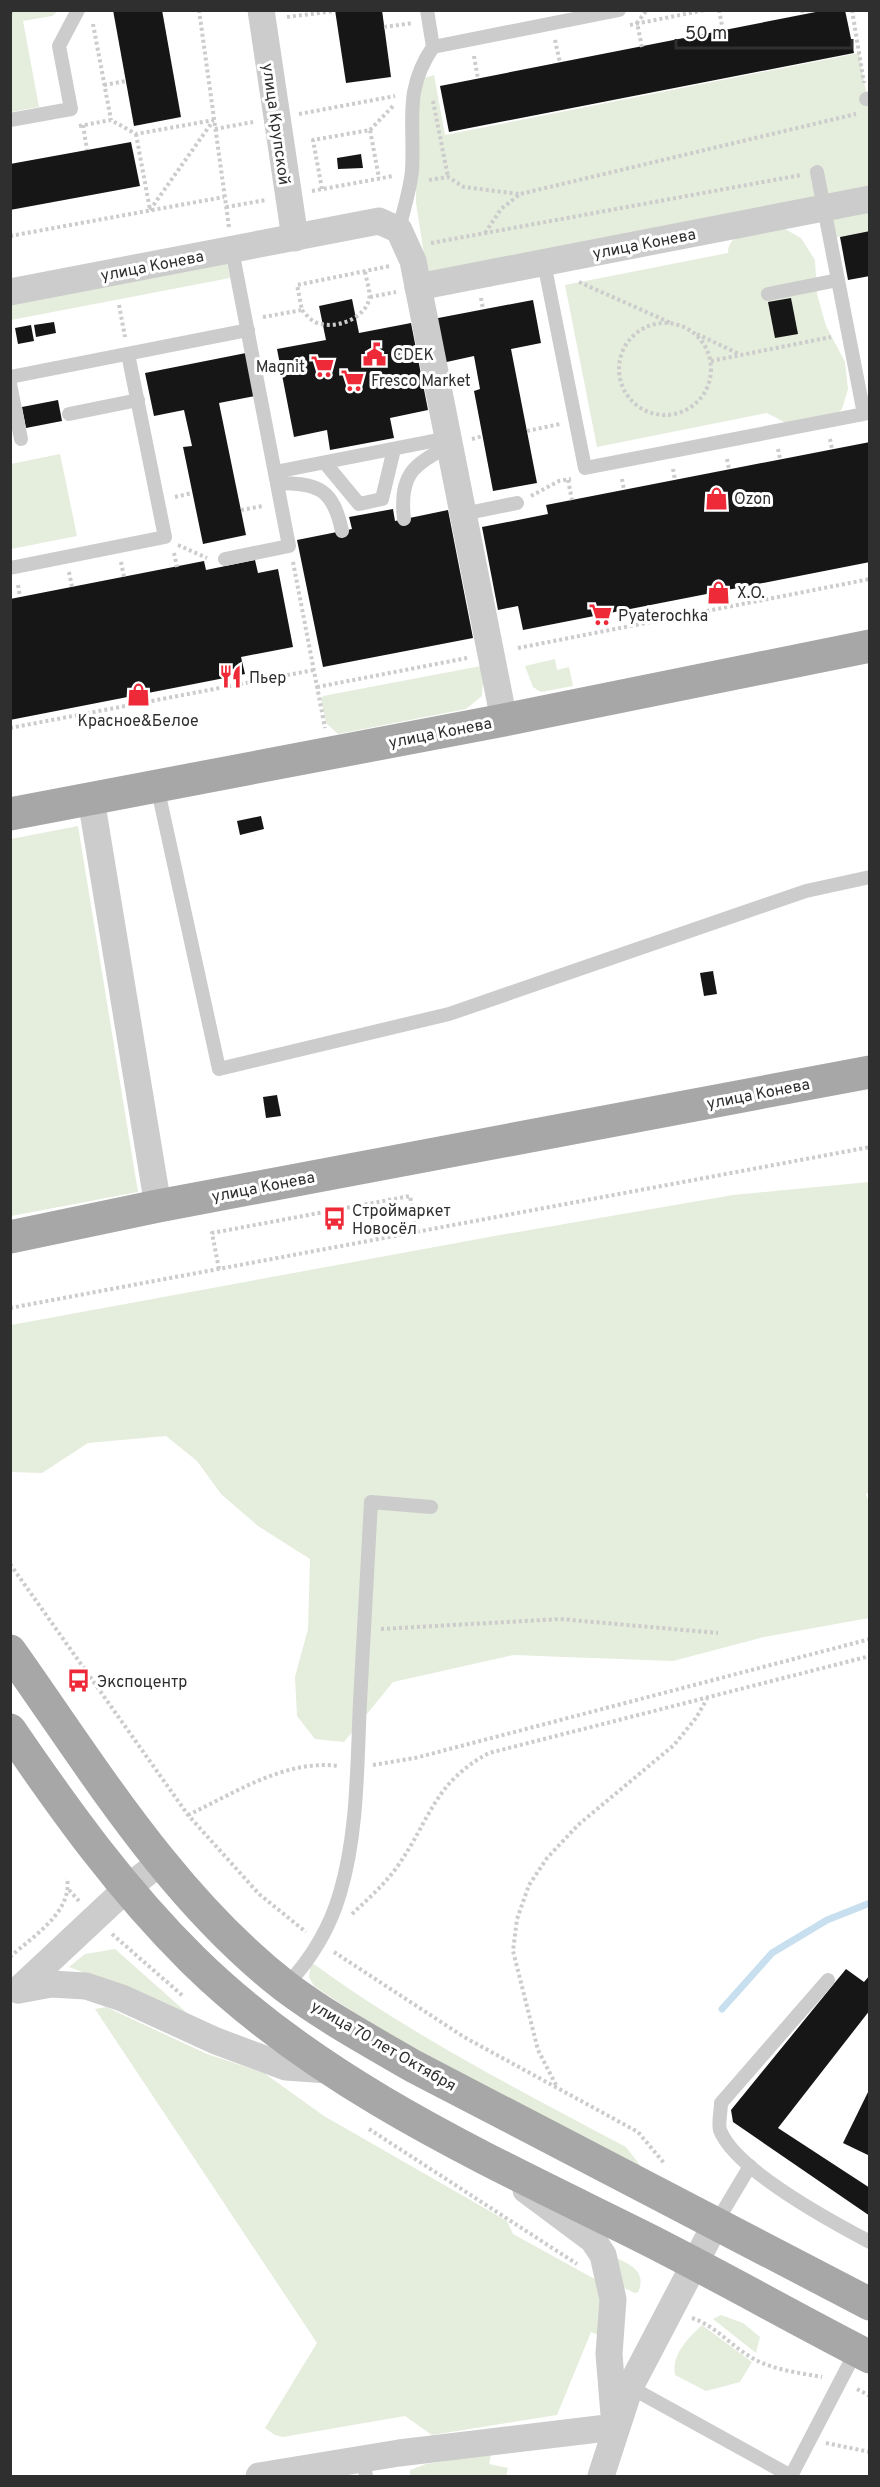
<svg xmlns="http://www.w3.org/2000/svg" width="880" height="2487" viewBox="0 0 880 2487" font-family="Overpass,sans-serif">
<rect width="100%" height="100%" fill="#fff"/>
<g fill="#e5eddc">
<path d="M 11,10 L 58,11 L 52,16 L 23,21 L 39,107 L 11,112 Z"/>
<path d="M 859,53 L 869,108 L 869,188 L 427,273 L 416,203 L 417,92 L 421,79 L 434,75 L 445,135 Z"/>
<path d="M 869,204 L 869,231 L 833,238 L 827,210 Z"/>
<path d="M 778,225 L 801,238 L 815,260 L 817,294 L 826,326 L 845,362 L 848,389 L 842,409 L 825,426 L 801,431 L 767,413 L 597,447 L 565,285 L 728,253 C 728,230 761,229 778,225 Z"/>
<path d="M 227,262 L 230,278 L 11,320 L 11,301 Z"/>
<path d="M 60,454 L 77,536 L 11,549 L 11,464 Z"/>
<path d="M 555,659 L 557,670 L 569,667 L 573,686 L 541,692 L 533,687 L 525,666 Z"/>
<path d="M 481,666 L 483,682 L 482,696 L 466,709 L 338,734 L 326,723 L 321,699 L 323,696 Z"/>
<path d="M 78,826 L 138,1192 L 11,1216 L 11,839 Z"/>
<path d="M 869,1182 L 870,1491 L 866,1494 L 870,1506 L 869,1618 L 764,1637 L 673,1661 L 513,1655 L 393,1682 L 344,1742 L 315,1739 L 297,1716 L 295,1677 L 308,1629 L 310,1559 L 258,1526 L 221,1494 L 197,1461 L 166,1436 L 88,1443 L 42,1473 L 11,1472 L 11,1325 L 500,1235 L 733,1195 Z"/>
<path d="M 115,1949 L 195,2020 L 154,1999 L 69,1967 L 85,1954 Z"/>
<path d="M 311,1962 C 409,2034 519,2090 626,2147 L 646,2173 L 399,2042 L 314,1986 L 309,1977 Z"/>
<path d="M 106,2007 L 207,2054 L 264,2073 L 324,2116 L 507,2221 L 513,2234 L 600,2282 L 600,2336 L 591,2332 L 557,2415 L 432,2435 L 405,2416 L 283,2437 L 275,2435 L 265,2428 L 317,2343 L 95,2009 Z"/>
<path d="M 616,2258 C 631,2264 647,2273 638,2292 L 635,2293 L 618,2285 Z"/>
<path d="M 721,2315 L 743,2323 L 760,2337 L 756,2353 L 713,2319 Z"/>
<path d="M 702,2325 L 752,2362 L 740,2382 L 706,2391 L 675,2375 C 672,2353 687,2340 702,2325 Z"/>
<path d="M 491,2454 L 489,2464 L 508,2468 L 506,2476 L 410,2476 L 410,2470 L 426,2464 Z"/>
</g>
<g fill="none" stroke-linecap="round" stroke-linejoin="round">
<path stroke="#c7dfee" stroke-width="7" d="M 722,2009 L 772,1953 L 827,1920 L 870,1903"/>
</g>
<g fill="#161616">
<path d="M 113,10 L 162,10 L 181,117 L 134,126 Z"/>
<path d="M 335,10 L 382,10 L 391,77 L 346,83 Z"/>
<path d="M 826,10 L 845,10 L 854,53 L 449,132 L 440,86 Z"/>
<path d="M 131,142 L 140,186 L 10,210 L 10,164 Z"/>
<path d="M 361,154 L 363,168 L 338,169 L 337,158 Z"/>
<path d="M 870,231 L 870,276 L 848,280 L 840,237 Z"/>
<path d="M 791,298 L 798,334 L 775,338 L 768,302 Z"/>
<path d="M 352,299 L 359,333 L 411,323 L 428,410 L 390,418 L 394,438 L 330,450 L 327,430 L 294,437 L 277,349 L 326,340 L 319,306 Z"/>
<path d="M 533,300 L 541,343 L 511,349 L 537,483 L 493,491 L 474,391 L 480,389 L 474,356 L 442,363 L 433,319 Z"/>
<path d="M 54,322 L 56,333 L 36,337 L 34,325 Z"/>
<path d="M 31,325 L 34,341 L 18,344 L 15,328 Z"/>
<path d="M 246,353 L 255,396 L 219,403 L 246,535 L 203,544 L 183,447 L 192,446 L 184,410 L 154,416 L 145,373 Z"/>
<path d="M 58,400 L 62,421 L 26,428 L 22,407 Z"/>
<path d="M 870,442 L 870,562 L 523,630 L 518,606 L 498,610 L 482,527 L 548,514 L 546,505 Z"/>
<path d="M 393,509 L 395,521 L 448,510 L 473,638 L 323,667 L 297,540 L 352,529 L 349,517 Z"/>
<path d="M 255,560 L 258,573 L 278,569 L 293,647 L 241,657 L 245,674 L 10,720 L 10,599 L 204,561 L 206,570 Z"/>
<path d="M 261,816 L 264,829 L 240,835 L 237,821 Z"/>
<path d="M 713,971 L 717,994 L 704,996 L 700,973 Z"/>
<path d="M 277,1095 L 281,1116 L 266,1118 L 263,1097 Z"/>
<path d="M 846,1969 L 864,1982 L 870,1975 L 870,2010 L 778,2128 L 870,2188 L 870,2216 L 733,2122 L 731,2110 Z"/>
<path d="M 870,2088 L 870,2156 L 843,2143 Z"/>
</g>
<g fill="none" stroke-linecap="round" stroke-linejoin="round">
<g stroke="#ccc" stroke-width="4" stroke-dasharray="3 3" stroke-linecap="butt">
<path d="M 199,10 L 229,227"/>
<path d="M 719,10 L 723,31"/>
<path d="M 802,10 L 803,15"/>
<path d="M 852,10 L 864,83"/>
<path d="M 10,14 L 12,10"/>
<path d="M 287,17 L 335,11"/>
<path d="M 93,24 L 111,120"/>
<path d="M 630,25 L 705,10"/>
<path d="M 384,27 L 413,23"/>
<path d="M 555,40 L 560,63"/>
<path d="M 642,47 L 637,23 L 647,10"/>
<path d="M 474,56 L 478,79"/>
<path d="M 104,85 L 126,81"/>
<path d="M 433,101 L 448,177"/>
<path d="M 299,114 L 395,96"/>
<path d="M 83,125 L 87,150"/>
<path d="M 79,126 L 111,120 L 136,134 L 214,120"/>
<path d="M 215,129 L 253,122"/>
<path d="M 370,130 L 394,105"/>
<path d="M 136,134 L 150,210"/>
<path d="M 429,180 L 448,177 L 464,187 L 519,194"/>
<path d="M 322,189 L 313,140 L 370,130 L 379,178"/>
<path d="M 312,191 L 393,176"/>
<path d="M 226,207 L 266,200"/>
<path d="M 150,210 L 213,121"/>
<path d="M 485,233 L 501,209 L 520,194 L 856,114"/>
<path d="M 10,236 L 224,197"/>
<path d="M 431,243 L 801,175"/>
<path d="M 579,282 L 671,323"/>
<path d="M 370,297 L 396,292"/>
<path d="M 481,298 L 483,309"/>
<path d="M 119,305 L 125,337"/>
<path d="M 302,310 C 307,316 313,323 321,324 C 339,328 364,318 369,300 C 371,291 366,280 365,271"/>
<path d="M 263,317 L 302,310 L 297,285 L 390,266"/>
<circle cx="665" cy="369" r="46"/>
<path d="M 697,334 L 739,354"/>
<path d="M 711,361 L 831,337"/>
<path d="M 527,431 L 560,424"/>
<path d="M 472,439 L 483,436"/>
<path d="M 830,439 L 832,449"/>
<path d="M 778,449 L 780,459"/>
<path d="M 727,459 L 729,469"/>
<path d="M 673,469 L 675,480"/>
<path d="M 622,479 L 624,490"/>
<path d="M 568,480 L 572,500"/>
<path d="M 531,496 L 559,481 L 571,479"/>
<path d="M 175,497 L 192,493"/>
<path d="M 241,510 L 263,506"/>
<path d="M 178,545 L 207,558"/>
<path d="M 174,553 L 177,567"/>
<path d="M 121,562 L 124,577"/>
<path d="M 293,562 L 325,728"/>
<path d="M 69,572 L 72,587"/>
<path d="M 18,585 L 20,597"/>
<path d="M 518,648 L 870,579"/>
<path d="M 317,687 L 467,658"/>
<path d="M 10,728 L 314,670"/>
<path d="M 219,1269 L 212,1233 L 410,1196 L 417,1232"/>
<path d="M 10,1308 L 870,1147"/>
<path d="M 10,1564 L 188,1815 L 259,1894 L 306,1932"/>
<path d="M 381,1629 L 560,1619 L 718,1633"/>
<path d="M 373,1765 L 415,1758 L 870,1639"/>
<path d="M 188,1815 C 235,1793 285,1759 339,1766"/>
<path d="M 69,1890 L 79,1901"/>
<path d="M 352,1914 C 368,1899 384,1885 397,1867 C 431,1819 433,1783 489,1753 L 870,1656"/>
<path d="M 112,1934 L 183,1996"/>
<path d="M 334,1952 L 464,2037 L 638,2132 L 664,2163"/>
<path d="M 10,1957 C 33,1936 73,1912 67,1878"/>
<path d="M 556,2085 L 538,2050 L 513,1951 L 517,1919 L 529,1885 L 547,1858 L 578,1825 L 674,1745 L 696,1718 L 707,1699"/>
<path d="M 369,2129 L 577,2264"/>
<path d="M 692,2318 C 716,2326 732,2347 754,2359 C 774,2370 800,2373 822,2377"/>
<path d="M 857,2389 L 870,2396"/>
<path d="M 826,2443 L 870,2452"/>
</g>
<g stroke="#ccc" stroke-width="14">
<path d="M 433,47 L 619,10"/>
<path d="M 866,99 L 870,98"/>
<path d="M 10,120 L 71,109 L 59,46 L 78,10"/>
<path d="M 399,230 C 403,211 410,191 412,171 C 415,122 403,91 433,47 L 427,10"/>
<path d="M 544,263 L 585,468 L 864,414 L 817,172"/>
<path d="M 768,294 L 838,280"/>
<path d="M 10,377 L 248,330"/>
<path d="M 10,384 L 21,439"/>
<path d="M 69,414 L 138,400"/>
<path d="M 325,463 L 359,504 L 382,499 L 394,449"/>
<path d="M 275,472 L 448,438"/>
<path d="M 277,483 C 319,483 333,489 342,531"/>
<path d="M 463,514 L 517,503"/>
<path d="M 404,519 C 399,476 412,464 450,446"/>
<path d="M 225,559 L 289,546 L 232,250"/>
<path d="M 10,568 L 165,537 L 128,354"/>
<path d="M 157,786 L 219,1069 L 449,1014 L 806,891 L 870,877"/>
<path d="M 828,1980 L 721,2103 C 721,2111 718,2123 720,2130 C 735,2170 832,2222 870,2242"/>
<path d="M 286,1986 C 311,1959 330,1928 340,1893 C 358,1833 357,1764 360,1702 C 363,1636 367,1569 371,1502 L 431,1507"/>
<path d="M 716,2223 L 750,2166"/>
<path d="M 630,2387 L 791,2476 L 856,2351"/>
<path d="M 363,2459 L 366,2476"/>
</g>
<g stroke="#ccc" stroke-width="27">
<path d="M 261,10 L 295,238"/>
<path d="M 418,287 L 870,199"/>
<path d="M 10,292 L 379,221 L 399,230 L 413,261 L 504,720"/>
<path d="M 91,799 L 158,1206"/>
<path d="M 18,1990 L 126,1889 L 162,1861"/>
<path d="M 19,1990 L 51,1984 L 86,1986 L 122,1998 L 216,2041 L 286,2067 L 328,2070"/>
<path d="M 259,2476 L 399,2453 L 615,2427 L 609,2354 L 613,2299 L 603,2255 L 593,2240 L 526,2190"/>
<path d="M 601,2476 L 630,2387 L 716,2223"/>
</g>
<g stroke="#a7a7a7" stroke-width="33">
<path d="M 10,814 L 504,720 L 870,646"/>
<path d="M 10,1237 L 158,1206 L 870,1072"/>
<path d="M 10,1651 C 93,1768 171,1898 286,1987 C 326,2017 370,2041 413,2066 L 870,2304"/>
<path d="M 10,1730 C 66,1812 122,1890 193,1960 C 319,2084 482,2157 639,2235 C 717,2274 792,2317 870,2357"/>
</g>
</g>
<defs>
<symbol id="civic-bare" viewBox="-9 -9 18 18"><path d="M-.6-6.5H3V-4.5H.6V-3L4-1V1h2V6H-6V1h2V-1L-.6-3ZM-1.2 2.5V6h2.4V2.5Z" fill="#ee2938" stroke="#fff" stroke-width="2.5" paint-order="stroke"/></symbol>
<symbol id="supermarket-bare" viewBox="-9 -9 18 18"><path d="M-6-5.5h2.5l.6 2H6L4.5 2H-2.5L-4.4-4H-6ZM-1.5 3.2a1.3 1.3 0 1 0 .1 0ZM3 3.2a1.3 1.3 0 1 0 .1 0Z" fill="#ee2938" stroke="#fff" stroke-width="2.5" paint-order="stroke"/></symbol>
<symbol id="shop-bare" viewBox="-9 -9 18 18"><path d="M-5-2.5h2.3a2.7 3.5 0 0 1 5.4 0H5L5.5 6h-11ZM-1.5-2.5h3a1.5 2.3 0 0 0-3 0Z" fill="#ee2938" stroke="#fff" stroke-width="2.5" paint-order="stroke"/></symbol>
<symbol id="restaurant-bare" viewBox="-9 -9 18 18"><path d="M-5-6h1v4h1v-4h1v4h1v-4h1v5L-1.5 .5V6h-2V.5L-5-1ZM5-6V6H3V1.5H1.5Q1.5-4 5-6Z" fill="#ee2938" stroke="#fff" stroke-width="2.5" paint-order="stroke"/></symbol>
<symbol id="bus-bare" viewBox="-9 -9 18 18"><path d="M-5-6H5V4H4V6H2V4H-2V6H-4V4H-5ZM-3.5-4V0h7V-4ZM-3.5 1.2v1.5H-2V1.2ZM2 1.2v1.5H3.5V1.2Z" fill="#ee2938" stroke="#fff" stroke-width="2.5" paint-order="stroke"/></symbol>
</defs>
<g fill-rule="evenodd">
<use href="#civic-bare" x="358" y="338" width="33" height="33"/>
<use href="#supermarket-bare" x="306" y="350" width="33" height="33"/>
<use href="#supermarket-bare" x="336" y="364" width="33" height="33"/>
<use href="#shop-bare" x="700" y="482" width="33" height="33"/>
<use href="#shop-bare" x="702" y="576" width="33" height="33"/>
<use href="#supermarket-bare" x="584" y="598" width="33" height="33"/>
<use href="#restaurant-bare" x="214" y="660" width="33" height="33"/>
<use href="#shop-bare" x="122" y="678" width="33" height="33"/>
<use href="#bus-bare" x="318" y="1202" width="33" height="33"/>
<use href="#bus-bare" x="62" y="1664" width="33" height="33"/>
</g>
<g text-anchor="middle" stroke-width="6" stroke-linejoin="round" paint-order="stroke">
<g font-size="16" fill="#2f2f2f" stroke="#fff">
<text transform="translate(277 124) rotate(82)" y="6">улица Крупской</text>
<text transform="translate(644 243) rotate(-11)" y="6">улица Конева</text>
<text transform="translate(152 265) rotate(-11)" y="6">улица Конева</text>
<text transform="translate(440 732) rotate(-11)" y="6">улица Конева</text>
<text transform="translate(758 1093) rotate(-11)" y="6">улица Конева</text>
<text transform="translate(263 1186) rotate(-11)" y="6">улица Конева</text>
<text transform="translate(384 2045) rotate(30)" y="6">улица 70 лет Октября</text>
</g>
<g font-size="16" fill="#2f2f2f" stroke="#fff" text-anchor="start">
<text x="393" y="360">CDEK</text>
<text x="305" y="372" text-anchor="end">Magnit</text>
<text x="371" y="386">Fresco Market</text>
<text x="734" y="504">Ozon</text>
<text x="737" y="598">X.O.</text>
<text x="618" y="621">Pyaterochka</text>
<text x="249" y="683">Пьер</text>
<text x="138" y="726" text-anchor="middle">Красное&amp;Белое</text>
<text x="352" y="1216">Строймаркет<tspan x="352" dy="18">Новосёл</tspan></text>
<text x="97" y="1687">Экспоцентр</text>
</g>
</g>
<rect width="880" height="2487" fill="none" stroke="#2f2f2f" stroke-width="24"/>
<path d="M676 39v9h176v-9" fill="none" stroke="#2f2f2f" stroke-width="3"/>
<text x="685" y="39" font-size="18" fill="#2f2f2f" stroke="#ffffff" stroke-width="4.5" paint-order="stroke">50 m</text>
</svg>
